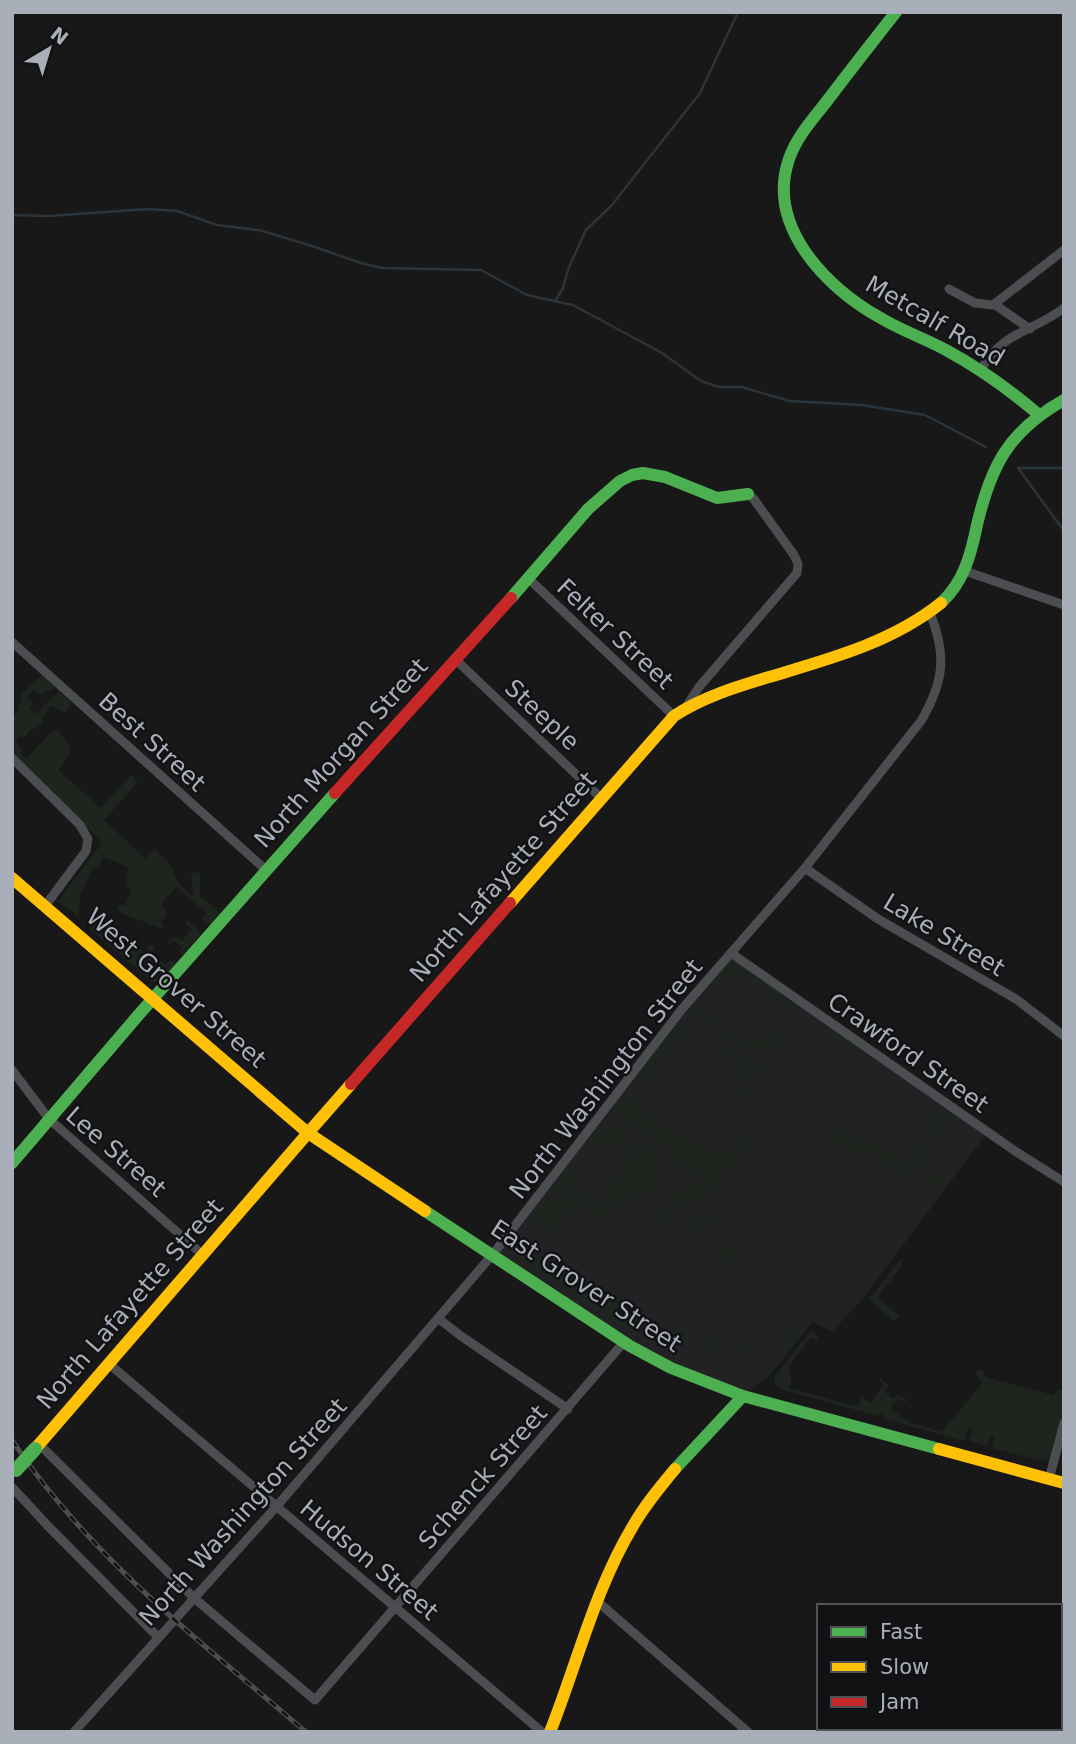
<svg xmlns="http://www.w3.org/2000/svg" width="1076" height="1744" viewBox="0 0 1076 1744" font-family="'DejaVu Sans',sans-serif">
<rect width="100%" height="100%" fill="#181818"/>
<path fill="#222224" d="M 731,953 L 988,1132 L 864,1297 L 832,1332 L 813,1322 L 769,1376 L 743,1396 L 692,1379 L 493,1254 Z"/>
<g fill="#1e251f">
<path d="M 42,674 L 55,687 L 50,692 L 46,691 L 41,695 L 34,689 L 27,697 L 33,703 L 29,709 L 35,714 L 59,691 L 72,704 L 65,713 L 51,705 L 41,720 L 43,722 L 40,725 L 38,723 L 36,728 L 30,730 L 24,738 L 20,735 L 15,741 L 23,750 L 22,756 L 27,758 L 53,731 L 57,730 C 75,749 73,751 58,770 L 101,808 L 131,775 L 138,782 L 104,820 L 146,859 L 155,849 L 171,865 L 177,882 L 192,896 L 194,894 L 191,875 L 197,871 L 200,873 L 200,896 L 221,914 L 211,924 L 207,924 L 202,919 L 206,912 L 176,887 L 162,903 L 167,915 L 160,923 L 165,927 L 163,929 L 121,913 L 117,907 L 119,905 L 125,906 L 132,889 L 126,886 L 128,867 L 103,857 L 98,866 L 90,872 L 80,896 L 79,917 L 58,901 L 100,846 L 101,841 L 12,752 L 12,718 L 18,712 L 22,693 Z"/>
<path d="M 187,920 L 201,933 L 182,955 L 179,952 L 182,947 L 173,940 L 169,945 L 167,943 L 174,936 L 182,941 L 192,929 L 185,923 Z"/>
<path d="M 93,923 L 108,928 L 108,936 L 116,939 L 121,933 L 122,942 L 146,952 L 149,946 L 153,945 L 155,948 L 152,953 L 165,965 L 171,960 L 176,964 L 161,982 L 152,982 L 89,928 Z"/>
<path d="M 735,962 L 796,1003 L 797,1009 L 793,1016 L 788,1015 L 792,1008 L 739,972 L 732,979 L 724,974 L 712,991 L 716,995 L 717,999 L 709,994 C 709,984 724,966 735,962 Z"/>
<path d="M 697,1005 L 708,1008 L 705,1014 L 749,1044 L 756,1036 L 764,1038 L 770,1030 L 780,1037 L 782,1047 L 772,1043 L 758,1050 L 750,1050 L 694,1014 L 692,1011 Z"/>
<path d="M 683,1023 L 690,1025 L 746,1061 L 748,1074 L 740,1088 L 761,1099 L 759,1101 L 752,1096 L 741,1096 L 728,1087 L 738,1073 L 731,1067 L 736,1059 L 691,1030 L 686,1036 L 677,1035 L 673,1038 L 642,1086 L 635,1085 C 634,1071 667,1038 677,1026 Z"/>
<path d="M 832,1028 L 861,1049 L 861,1053 L 857,1059 L 855,1057 L 858,1050 L 828,1032 L 822,1037 L 825,1029 Z"/>
<path d="M 774,1053 L 777,1055 L 762,1078 L 757,1074 C 757,1065 765,1053 774,1053 Z"/>
<path d="M 628,1093 L 633,1098 L 631,1104 L 691,1143 L 695,1138 L 725,1157 L 736,1142 L 741,1145 L 745,1140 L 741,1136 L 749,1132 L 752,1135 L 766,1113 L 769,1115 L 735,1168 L 725,1167 L 721,1173 L 724,1175 L 710,1196 L 683,1203 L 670,1226 L 661,1219 L 661,1215 C 676,1191 673,1186 702,1185 L 703,1175 L 687,1173 L 664,1145 L 616,1114 L 614,1107 Z"/>
<path d="M 855,1100 L 856,1101 L 843,1122 L 850,1127 L 846,1134 L 858,1142 L 862,1137 L 864,1137 L 897,1158 L 894,1167 L 888,1176 L 893,1167 L 885,1161 L 882,1163 L 872,1153 L 870,1155 L 864,1152 L 860,1158 L 833,1140 L 835,1136 L 833,1135 Z"/>
<path d="M 933,1108 L 953,1115 L 953,1119 L 949,1118 L 920,1159 L 924,1164 C 915,1174 901,1170 890,1176 L 899,1160 L 910,1164 L 938,1119 L 930,1113 Z"/>
<path d="M 607,1123 C 616,1125 623,1128 628,1136 L 626,1140 L 597,1148 L 594,1142 L 592,1142 L 575,1168 L 576,1185 L 555,1195 L 551,1193 L 601,1125 Z"/>
<path d="M 636,1139 C 670,1157 664,1172 645,1200 L 636,1193 L 630,1200 L 623,1195 L 607,1220 L 581,1203 L 574,1213 L 571,1211 L 563,1222 L 560,1220 L 551,1232 L 530,1219 L 544,1202 L 555,1200 L 578,1189 L 585,1192 L 585,1201 L 598,1208 L 631,1156 L 630,1151 L 625,1151 Z"/>
<path d="M 934,1171 L 946,1182 L 940,1187 L 932,1186 L 929,1176 Z"/>
<path d="M 699,1210 L 707,1211 L 713,1220 L 702,1231 L 697,1230 L 691,1222 L 693,1215 Z"/>
<path d="M 519,1234 L 519,1243 L 549,1262 L 561,1261 L 638,1313 L 641,1321 L 637,1329 L 627,1329 L 516,1256 L 512,1247 Z"/>
<path d="M 725,1243 L 739,1251 L 744,1257 L 739,1264 L 733,1265 L 719,1255 L 718,1250 Z"/>
<path d="M 901,1259 L 904,1260 L 899,1267 L 900,1268 L 878,1297 L 899,1316 L 894,1321 L 869,1299 Z"/>
<path d="M 721,1276 L 728,1280 L 721,1285 L 693,1327 L 691,1342 L 687,1344 L 682,1341 L 679,1327 L 687,1326 Z"/>
<path d="M 742,1289 L 750,1293 L 742,1298 L 714,1339 L 713,1355 L 708,1357 L 704,1354 L 700,1340 L 709,1339 Z"/>
<path d="M 766,1296 L 775,1302 L 768,1305 L 744,1343 L 747,1351 L 736,1358 L 724,1362 L 736,1352 L 766,1303 Z"/>
<path d="M 801,1322 L 805,1326 L 803,1330 L 768,1373 L 759,1380 L 797,1324 Z"/>
<path d="M 814,1330 L 818,1338 L 817,1340 L 811,1337 L 789,1366 L 791,1379 L 789,1388 L 858,1407 L 862,1397 L 870,1403 L 884,1385 L 880,1381 L 880,1378 L 889,1385 L 885,1392 L 893,1399 L 899,1394 L 907,1400 L 905,1402 L 898,1399 L 890,1409 L 910,1423 L 942,1432 L 983,1382 L 975,1374 L 980,1368 L 984,1372 L 985,1377 L 1053,1395 L 1058,1389 L 1064,1390 L 1064,1407 L 1050,1458 L 1043,1461 L 1037,1460 L 992,1448 L 994,1437 L 990,1435 L 987,1446 L 969,1441 L 973,1430 L 968,1428 L 964,1441 L 886,1419 L 884,1415 L 881,1413 L 878,1416 L 780,1389 L 774,1383 L 775,1376 L 808,1334 Z"/>
</g>
<g fill="none" stroke-linecap="round" stroke-linejoin="round">
<g stroke="#2b343a" stroke-width="2.5">
<path d="M 12,215 L 48,216 L 148,209 L 177,211 L 217,225 L 259,230 L 312,246 L 361,263 L 382,268 L 481,270 L 527,295 L 573,305 L 662,353 L 701,381 L 719,387 L 741,387 L 790,401 L 862,405 L 925,415 L 986,447"/>
<path d="M 555,301 L 563,288 L 569,267 L 586,230 L 612,205 L 700,93 L 738,12"/>
<path d="M 1064,468 L 1018,468 L 1064,531"/>
</g>
<g stroke="#4c4d51" stroke-width="9">
<path d="M 949,289 L 975,303 L 993,305 L 1064,250"/>
<path d="M 994,304 L 1030,329"/>
<path d="M 980,371 C 1004,330 1029,334 1064,308"/>
<path d="M 965,571 L 1064,605"/>
<path d="M 529,579 L 674,716"/>
<path d="M 12,642 L 266,870"/>
<path d="M 456,660 L 601,798"/>
<path d="M 686,707 L 699,687 L 797,573 L 798,564 L 794,555 L 753,498 L 748,494"/>
<path d="M 12,758 L 80,825 L 88,839 L 86,851 L 45,906"/>
<path d="M 805,868 L 878,919 L 1016,999 L 1064,1036"/>
<path d="M 731,953 L 1015,1151 L 1064,1182"/>
<path d="M 12,1070 L 49,1119 L 203,1255"/>
<path d="M 439,1319 L 461,1336 L 568,1409"/>
<path d="M 108,1363 L 542,1732"/>
<path d="M 39,1444 L 194,1598 L 315,1700 L 624,1342"/>
<path d="M 1049,1479 L 1064,1423"/>
<path d="M 12,1487 L 48,1526 L 158,1637"/>
<path d="M 598,1602 L 748,1732"/>
<path d="M 1060,1647 L 1064,1650"/>
<path d="M 948,1728 L 952,1732"/>
<path d="M 74,1732 L 276,1507 L 493,1254 L 682,1009 L 805,868 L 921,721 C 944,682 947,655 930,613"/>
<path d="M 878,1732 L 880,1728"/>
</g>
<g stroke="#4caf50" stroke-width="12">
<path d="M 896,12 C 874,40 852,68 830,97 C 816,116 797,135 789,159 C 766,225 825,287 879,317 C 900,330 924,338 946,350 C 979,368 1010,390 1038,414"/>
<path d="M 511,598 L 588,509 L 620,481 L 632,475 L 643,473 L 665,477 L 717,498 L 748,494"/>
<path d="M 941,603 C 964,582 971,554 977,525 C 991,465 1009,431 1064,400"/>
<path d="M 12,1163 L 135,1019 L 335,793"/>
<path d="M 425,1211 L 630,1346 L 671,1368 L 743,1396 L 939,1449"/>
<path d="M 675,1469 L 743,1396"/>
</g>
<g stroke="#ffc107" stroke-width="12">
<path d="M 12,878 L 308,1133 L 351,1084"/>
<path d="M 510,903 L 674,716 C 703,697 736,687 769,677 C 829,659 891,643 941,603"/>
<path d="M 35,1449 L 308,1133 L 425,1211"/>
<path d="M 939,1449 L 1064,1483"/>
<path d="M 550,1732 C 577,1664 595,1589 633,1526 C 645,1505 660,1487 675,1469"/>
</g>
<g stroke="#c62828" stroke-width="12">
<path d="M 335,793 L 511,598"/>
<path d="M 351,1084 L 510,903"/>
</g>
<defs>
<path id="rail" d="M 12,1440 C 89,1557 201,1642 306,1732"/>
</defs>
<use href="#rail" stroke="#4c4d50" stroke-width="5"/>
<use href="#rail" stroke="#121214" stroke-width="2.5" stroke-dasharray="8" stroke-linecap="butt"/>
<path stroke="#4caf50" stroke-width="14" d="M 16,1470 L 35,1449"/>
</g>
<g text-anchor="middle" stroke-width="5" stroke-linejoin="round" paint-order="stroke">
<g font-size="24" fill="#a9afb9" stroke="#121214">
<text transform="translate(935 321) rotate(30)" y="8">Metcalf Road</text>
<text transform="translate(615 634) rotate(43)" y="8">Felter Street</text>
<text transform="translate(542 715) rotate(43)" y="8">Steeple</text>
<text transform="translate(152 742) rotate(42)" y="8">Best Street</text>
<text transform="translate(341 753) rotate(-48)" y="8">North Morgan Street</text>
<text transform="translate(503 877) rotate(-49)" y="8">North Lafayette Street</text>
<text transform="translate(944 935) rotate(31)" y="8">Lake Street</text>
<text transform="translate(176 988) rotate(41)" y="8">West Grover Street</text>
<text transform="translate(908 1053) rotate(35)" y="8">Crawford Street</text>
<text transform="translate(606 1079) rotate(-52)" y="8">North Washington Street</text>
<text transform="translate(116 1152) rotate(41)" y="8">Lee Street</text>
<text transform="translate(586 1286) rotate(33)" y="8">East Grover Street</text>
<text transform="translate(130 1304) rotate(-49)" y="8">North Lafayette Street</text>
<text transform="translate(483 1477) rotate(-49)" y="8">Schenck Street</text>
<text transform="translate(243 1512) rotate(-48)" y="8">North Washington Street</text>
<text transform="translate(369 1560) rotate(40)" y="8">Hudson Street</text>
</g>
</g>
<rect width="1076" height="1744" fill="none" stroke="#a9afb9" stroke-width="28"/>
<rect x="817" y="1604" width="245" height="126" fill="#121214" stroke="#4e5156" stroke-width="2"/>
<rect x="831" y="1627" width="35" height="10" fill="#4caf50" stroke="#4e5156" stroke-width="2"/>
<text x="880" y="1639" font-size="21" fill="#a9afb9">Fast</text>
<rect x="831" y="1662" width="35" height="10" fill="#ffc107" stroke="#4e5156" stroke-width="2"/>
<text x="880" y="1674" font-size="21" fill="#a9afb9">Slow</text>
<rect x="831" y="1697" width="35" height="10" fill="#c62828" stroke="#4e5156" stroke-width="2"/>
<text x="880" y="1709" font-size="21" fill="#a9afb9">Jam</text>
<g transform="translate(49 49) rotate(38)" stroke="#121214" stroke-width="5" paint-order="stroke">
<path d="M0-5L12 26L0 18L-12 26Z" fill="#a9afb9"/>
<text y="-10" font-size="19" font-weight="bold" text-anchor="middle" fill="#a9afb9">N</text>
</g>
</svg>
